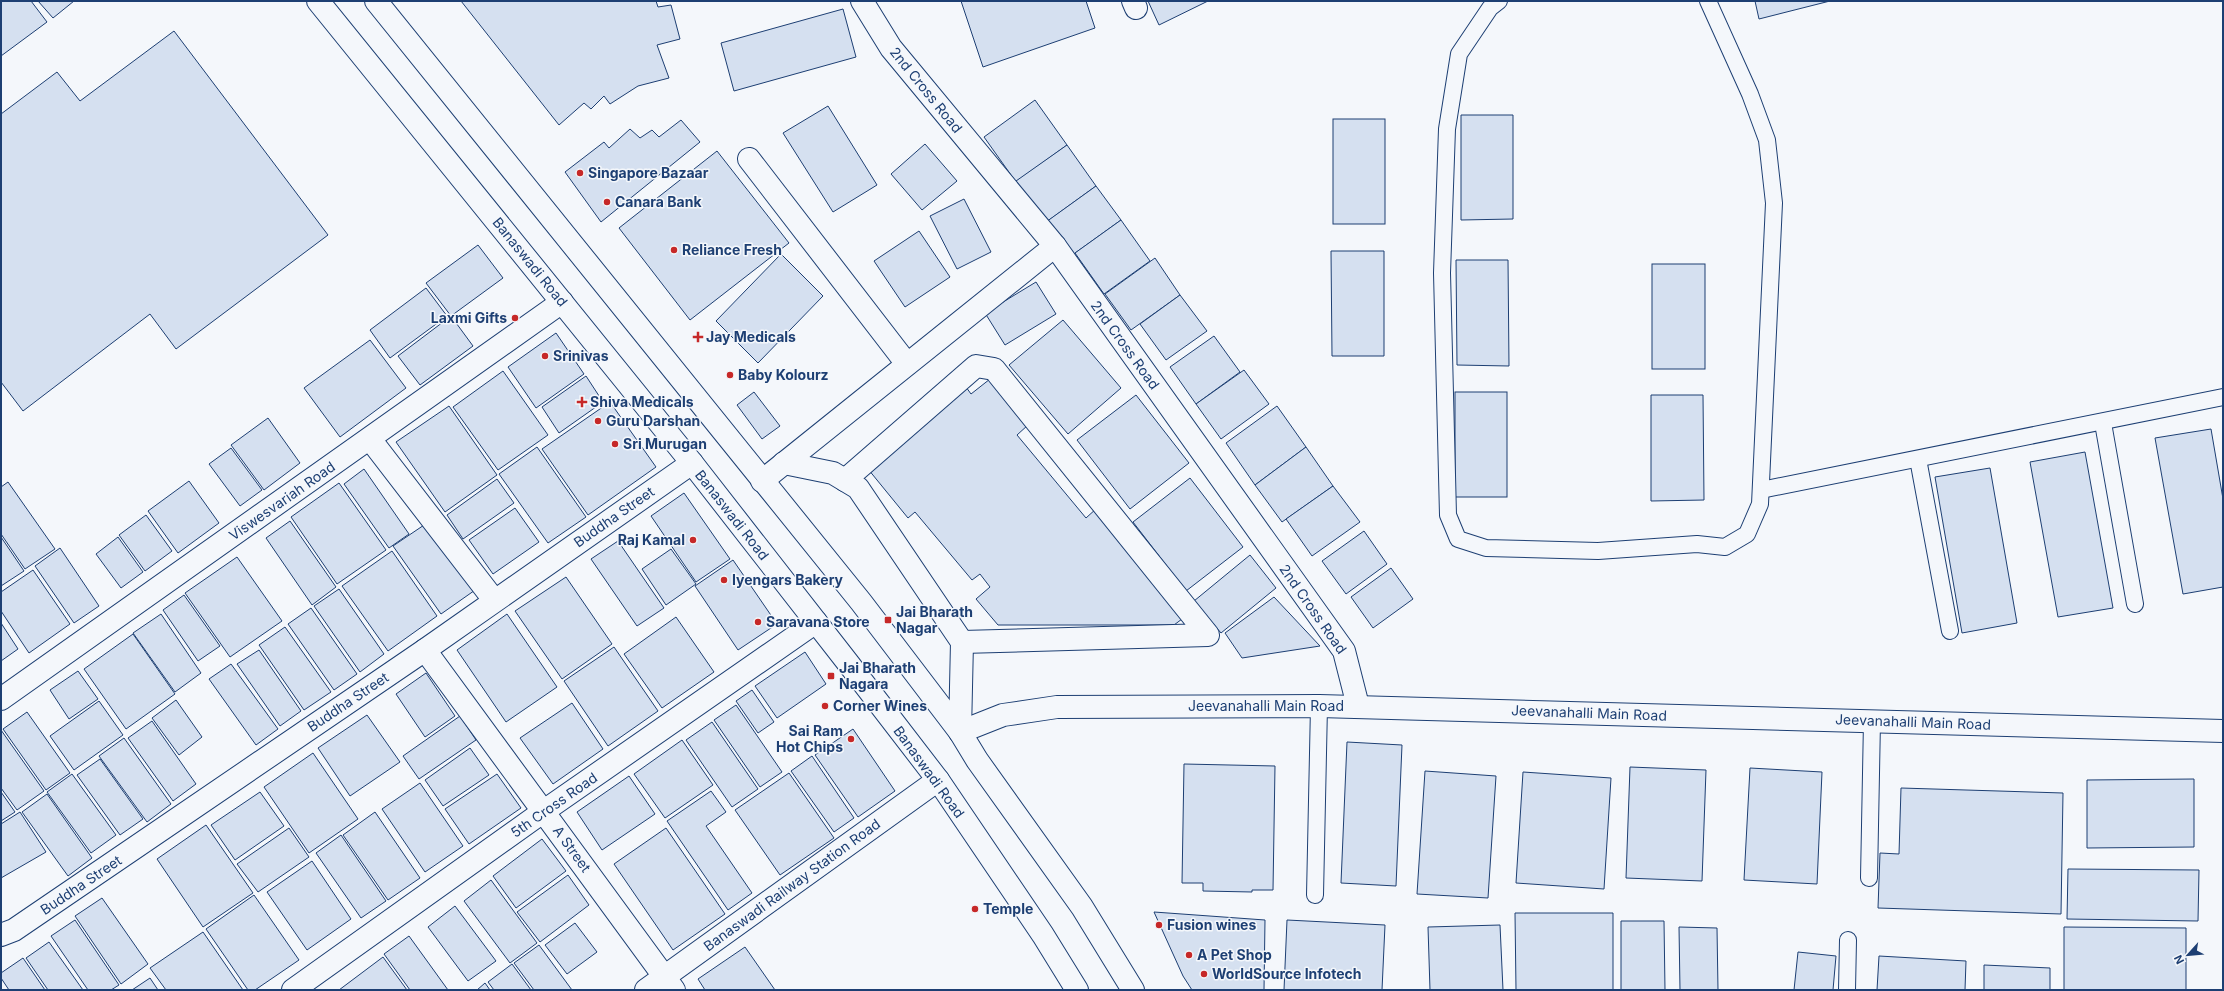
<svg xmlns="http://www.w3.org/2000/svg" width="2224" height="991" viewBox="0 0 2224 991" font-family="Inter,sans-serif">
<rect width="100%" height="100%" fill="#f4f7fb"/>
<g fill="#d5e0f0" stroke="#1d3f73">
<path d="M 1,1 L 31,1 L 47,22 L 1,56 Z"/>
<path d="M 38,1 L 74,1 L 53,18 Z"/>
<path d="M 461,1 L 656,1 L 658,7 L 671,5 L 680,39 L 657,45 L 669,78 L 638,86 L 610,104 L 604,96 L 591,109 L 584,103 L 559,125 Z"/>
<path d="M 961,1 L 1086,1 L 1095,28 L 983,67 Z"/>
<path d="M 1148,1 L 1208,1 L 1159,25 Z"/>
<path d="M 1755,1 L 1830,1 L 1759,19 Z"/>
<path d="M 843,9 L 856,57 L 734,91 L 721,43 Z"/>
<path d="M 174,31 L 328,235 L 176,349 L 150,314 L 23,411 L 1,382 L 1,114 L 57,72 L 80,101 Z"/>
<path d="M 1035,100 L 1067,145 L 1016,182 L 984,137 Z"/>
<path d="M 828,106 L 877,185 L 833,212 L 783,133 Z"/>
<path d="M 1461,115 L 1513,115 L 1513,219 L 1461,220 Z"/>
<rect x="1333" y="119" width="52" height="105"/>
<path d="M 681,120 L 700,142 L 601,222 L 565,172 L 604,142 L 609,148 L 630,129 L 640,138 L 652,130 L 659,137 Z"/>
<path d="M 925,144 L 957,181 L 922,210 L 891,174 Z"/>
<path d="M 1067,145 L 1096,186 L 1045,223 L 1016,181 Z"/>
<path d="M 717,151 L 789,243 L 690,320 L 619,228 Z"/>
<path d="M 1096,186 L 1121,220 L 1071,256 L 1046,222 Z"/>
<path d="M 964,199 L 991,252 L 957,269 L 930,216 Z"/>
<path d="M 1121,220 L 1150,261 L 1104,294 L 1075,253 Z"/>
<path d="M 919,231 L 950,277 L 905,307 L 874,261 Z"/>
<path d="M 478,245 L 503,278 L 451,316 L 426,283 Z"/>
<path d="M 1331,251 L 1384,251 L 1384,356 L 1332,356 Z"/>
<path d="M 781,254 L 823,296 L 758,363 L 716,321 Z"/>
<path d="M 1155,258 L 1180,295 L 1131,330 L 1105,294 Z"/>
<path d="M 1456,260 L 1508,260 L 1509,366 L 1457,365 Z"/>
<rect x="1652" y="264" width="53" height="105"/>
<path d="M 1036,282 L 1056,314 L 1005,345 L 985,313 Z"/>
<path d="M 426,288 L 447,316 L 390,358 L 370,330 Z"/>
<path d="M 1180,295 L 1207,331 L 1166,360 L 1140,324 Z"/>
<path d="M 451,316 L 473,346 L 420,385 L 398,356 Z"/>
<path d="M 1063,320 L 1121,388 L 1068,434 L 1009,365 Z"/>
<path d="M 556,333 L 584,374 L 536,408 L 508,367 Z"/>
<path d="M 1214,336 L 1240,372 L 1196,404 L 1170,367 Z"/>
<path d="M 370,340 L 406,388 L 340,437 L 304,388 Z"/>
<path d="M 1244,370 L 1269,404 L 1221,439 L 1196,404 Z"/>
<path d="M 503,371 L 548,435 L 498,470 L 453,407 Z"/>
<path d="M 586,376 L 603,402 L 559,433 L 542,407 Z"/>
<path d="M 990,379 L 1028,425 L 1017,435 L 1086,518 L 1097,508 L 1186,616 L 1174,625 L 998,625 L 976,599 L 990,587 L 980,574 L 972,580 L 915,512 L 908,518 L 868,469 L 966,387 L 971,394 Z"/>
<path d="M 754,392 L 780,426 L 762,439 L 737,405 Z"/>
<rect x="1455" y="392" width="52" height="105"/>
<path d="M 1136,395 L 1189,463 L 1130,509 L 1077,440 Z"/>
<path d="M 1651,395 L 1703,395 L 1704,500 L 1651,501 Z"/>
<path d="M 610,402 L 656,467 L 588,515 L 542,449 Z"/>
<path d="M 449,406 L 497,475 L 445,512 L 396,442 Z"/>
<path d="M 1277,406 L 1306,447 L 1255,485 L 1226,443 Z"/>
<path d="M 268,418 L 300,463 L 264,490 L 231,445 Z"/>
<path d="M 2211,429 L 2223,499 L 2223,587 L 2183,594 L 2155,438 Z"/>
<path d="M 537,447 L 586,517 L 548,543 L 499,474 Z"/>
<path d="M 1306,447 L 1333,486 L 1282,522 L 1255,485 Z"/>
<path d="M 231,448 L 262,490 L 240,506 L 209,464 Z"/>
<path d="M 2085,452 L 2113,608 L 2058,617 L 2030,462 Z"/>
<path d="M 1990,468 L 2017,623 L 1962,633 L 1935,477 Z"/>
<path d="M 364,469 L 409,534 L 389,548 L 344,484 Z"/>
<path d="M 1190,478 L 1243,547 L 1186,591 L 1133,522 Z"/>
<path d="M 497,479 L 514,503 L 463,539 L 447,515 Z"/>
<path d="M 189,481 L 219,523 L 178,553 L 148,511 Z"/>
<path d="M 8,482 L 55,549 L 25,569 L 1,534 L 1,487 Z"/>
<path d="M 339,483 L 386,550 L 337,584 L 291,517 Z"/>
<path d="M 1333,486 L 1360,522 L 1312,556 L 1286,519 Z"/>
<path d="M 684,493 L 730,559 L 696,582 L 651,516 Z"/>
<path d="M 515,508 L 539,542 L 493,574 L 469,540 Z"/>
<path d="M 146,515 L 172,551 L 145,571 L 119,535 Z"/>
<path d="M 290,521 L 336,587 L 312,605 L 266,538 Z"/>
<path d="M 430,521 L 478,588 L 441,614 L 393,546 Z"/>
<path d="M 1364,531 L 1387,564 L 1346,594 L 1322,561 Z"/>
<path d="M 1,537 L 24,571 L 1,586 Z"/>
<path d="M 118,537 L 143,572 L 121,588 L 96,554 Z"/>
<path d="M 618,541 L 664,608 L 637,626 L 591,559 Z"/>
<path d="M 60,548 L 99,606 L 74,623 L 35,566 Z"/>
<path d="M 671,549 L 696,584 L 666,605 L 642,569 Z"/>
<path d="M 392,551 L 437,616 L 388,651 L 342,586 Z"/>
<path d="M 1250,555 L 1276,588 L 1221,633 L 1194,601 Z"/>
<path d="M 237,557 L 282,621 L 230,657 L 185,593 Z"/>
<path d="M 733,560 L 777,624 L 738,650 L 695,586 Z"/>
<path d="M 1391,568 L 1413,599 L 1373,628 L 1351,597 Z"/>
<path d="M 33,570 L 70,624 L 29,653 L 1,611 L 1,592 Z"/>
<path d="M 566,577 L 612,644 L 562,679 L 515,611 Z"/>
<path d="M 339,589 L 384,654 L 360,672 L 314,606 Z"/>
<path d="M 184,595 L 220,646 L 198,661 L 163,610 Z"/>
<path d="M 1274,597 L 1320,646 L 1242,658 L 1225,633 Z"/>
<path d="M 311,608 L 357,674 L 334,690 L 288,624 Z"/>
<path d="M 161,614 L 201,673 L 175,692 L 133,633 Z"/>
<path d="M 507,614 L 557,687 L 506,722 L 457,650 Z"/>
<path d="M 676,617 L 714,672 L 662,708 L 624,654 Z"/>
<path d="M 1,623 L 18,649 L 1,661 Z"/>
<path d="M 285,627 L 331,692 L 304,710 L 259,645 Z"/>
<path d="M 133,634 L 175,694 L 126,729 L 84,669 Z"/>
<path d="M 614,647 L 658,711 L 608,746 L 564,681 Z"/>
<path d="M 259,650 L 301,711 L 280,726 L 237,664 Z"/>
<path d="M 805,652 L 826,684 L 777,718 L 755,686 Z"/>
<path d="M 231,664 L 278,729 L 256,745 L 209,679 Z"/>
<path d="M 78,671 L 98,699 L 69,719 L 50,690 Z"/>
<path d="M 426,673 L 455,716 L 425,737 L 396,694 Z"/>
<path d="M 752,690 L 774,722 L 758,733 L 736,701 Z"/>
<path d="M 176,700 L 202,737 L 179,755 L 152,718 Z"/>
<path d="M 99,701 L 123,735 L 74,770 L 50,736 Z"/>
<path d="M 572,703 L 603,749 L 553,784 L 520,738 Z"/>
<path d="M 736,705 L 782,772 L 760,787 L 714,720 Z"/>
<path d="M 27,712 L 70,773 L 46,790 L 3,729 Z"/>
<path d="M 367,715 L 400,762 L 350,796 L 318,748 Z"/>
<path d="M 460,716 L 476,740 L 419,779 L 403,756 Z"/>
<path d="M 152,721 L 196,784 L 173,801 L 128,738 Z"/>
<path d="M 712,722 L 758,789 L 732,807 L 686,740 Z"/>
<path d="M 853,729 L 895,791 L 858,817 L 815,755 Z"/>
<path d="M 1,730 L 44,791 L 17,810 L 1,788 Z"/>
<path d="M 124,738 L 171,804 L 147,822 L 99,756 Z"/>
<path d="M 682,740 L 713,785 L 665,818 L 634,774 Z"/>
<path d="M 1347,742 L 1402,745 L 1396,886 L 1341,883 Z"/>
<path d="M 470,748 L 489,775 L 443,806 L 425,780 Z"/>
<path d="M 313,753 L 358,819 L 309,853 L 264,787 Z"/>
<path d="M 812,756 L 854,818 L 834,832 L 791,771 Z"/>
<path d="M 100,759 L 143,819 L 120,835 L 77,775 Z"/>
<path d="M 1184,764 L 1275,766 L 1273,890 L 1252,890 L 1252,892 L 1203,891 L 1203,883 L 1182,883 Z"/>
<path d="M 1630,767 L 1706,770 L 1702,881 L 1626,878 Z"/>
<path d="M 1750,768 L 1822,772 L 1817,884 L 1744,880 Z"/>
<path d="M 1425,771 L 1496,776 L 1488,898 L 1417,894 Z"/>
<path d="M 1523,772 L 1611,778 L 1604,889 L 1516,883 Z"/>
<path d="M 789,773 L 834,838 L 780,875 L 735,810 Z"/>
<path d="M 72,774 L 116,835 L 91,853 L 47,792 Z"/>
<path d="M 497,774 L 521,808 L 469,844 L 445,809 Z"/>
<path d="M 629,776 L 655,814 L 602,850 L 577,812 Z"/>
<path d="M 2194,779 L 2194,847 L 2087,848 L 2087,780 Z"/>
<path d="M 420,783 L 463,846 L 425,872 L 382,809 Z"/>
<path d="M 1901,788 L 2063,793 L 2061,914 L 1878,908 L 1880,853 L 1899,854 Z"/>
<path d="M 711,791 L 726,812 L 706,826 L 752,893 L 728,910 L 667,821 Z"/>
<path d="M 1,792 L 15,812 L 1,821 Z"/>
<path d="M 260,792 L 284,826 L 235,860 L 211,825 Z"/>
<path d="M 47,794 L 92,858 L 68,876 L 22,812 Z"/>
<path d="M 20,812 L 46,852 L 1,878 L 1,824 Z"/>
<path d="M 375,812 L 420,878 L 388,900 L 343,835 Z"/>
<path d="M 206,825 L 253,893 L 203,927 L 157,859 Z"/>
<path d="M 289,828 L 309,857 L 258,892 L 237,864 Z"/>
<path d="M 666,828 L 725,914 L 673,950 L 614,864 Z"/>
<path d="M 341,835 L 386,901 L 361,918 L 316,853 Z"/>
<path d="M 542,839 L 566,871 L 516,908 L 493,876 Z"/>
<path d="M 312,861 L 351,919 L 307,950 L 267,892 Z"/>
<path d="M 2068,869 L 2199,870 L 2198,921 L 2067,919 Z"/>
<path d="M 568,875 L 589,905 L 540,942 L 517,912 Z"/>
<path d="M 491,880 L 537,943 L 510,963 L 464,901 Z"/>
<path d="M 254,895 L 299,960 L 255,990 L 248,990 L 206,929 Z"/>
<path d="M 102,898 L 148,964 L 121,984 L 75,916 Z"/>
<path d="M 455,906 L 496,961 L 468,981 L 428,927 Z"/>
<path d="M 1154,912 L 1265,920 L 1264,990 L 1192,990 L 1183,976 Z"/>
<path d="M 1515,913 L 1613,913 L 1613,990 L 1516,990 Z"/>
<path d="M 75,920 L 119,985 L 111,990 L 88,990 L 51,936 Z"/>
<path d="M 1287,920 L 1385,925 L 1382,990 L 1284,990 Z"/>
<path d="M 1621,921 L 1664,921 L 1665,990 L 1621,990 Z"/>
<path d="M 575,923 L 597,952 L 567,974 L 545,945 Z"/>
<path d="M 1500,925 L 1503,990 L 1430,990 L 1428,927 Z"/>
<path d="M 1679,927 L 1717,928 L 1718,990 L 1680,990 Z"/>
<path d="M 2064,927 L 2186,928 L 2186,990 L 2064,990 Z"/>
<path d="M 203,932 L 243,990 L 166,990 L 150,968 Z"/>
<path d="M 409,936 L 448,990 L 410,990 L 384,954 Z"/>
<path d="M 49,942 L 83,990 L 48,990 L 26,958 Z"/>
<path d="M 539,945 L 572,990 L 534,990 L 514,963 Z"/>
<path d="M 745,947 L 775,990 L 705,990 L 698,979 Z"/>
<path d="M 1798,952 L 1836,956 L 1833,990 L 1794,990 Z"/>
<path d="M 1879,956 L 1966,961 L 1965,990 L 1877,990 Z"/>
<path d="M 383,957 L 407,990 L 339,990 Z"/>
<path d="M 23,958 L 45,990 L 9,990 L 1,978 L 1,973 Z"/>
<path d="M 512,964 L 531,990 L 494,990 L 488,982 Z"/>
<path d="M 1984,965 L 2050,968 L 2050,990 L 1984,990 Z"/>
<path d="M 150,978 L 158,990 L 132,990 Z"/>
<path d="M 485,983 L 490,990 L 477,990 Z"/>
</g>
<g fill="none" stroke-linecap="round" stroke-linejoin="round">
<defs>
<g id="service">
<path d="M 1499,1 L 1490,8 L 1459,54 L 1447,129 L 1442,273 L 1448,515 L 1458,539 L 1486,548 L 1598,551 L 1697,544 L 1725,547 L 1747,534 L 1760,504 L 1774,203 L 1767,140 L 1750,94 L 1708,1"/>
<path d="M 2103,423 L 2135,604"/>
<path d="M 1918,459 L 1950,631"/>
<path d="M 1761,490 L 2223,397"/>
<path d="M 1869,878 L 1872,721"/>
<path d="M 1315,895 L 1319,706"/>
<path d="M 1847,990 L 1848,940"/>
</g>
<g id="minor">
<path d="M 862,1 L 891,48 L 1055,246 L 1344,651 L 1358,706"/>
<path d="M 1133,1 L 1136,8"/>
<path d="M 749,159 L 907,364"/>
<path d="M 370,439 L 494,600"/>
<path d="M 784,463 L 833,473 L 858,488 L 962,642 L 960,732"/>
<path d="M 845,480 L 976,366 L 994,369 L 1208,635 L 962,642"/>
<path d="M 762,481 L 1055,246"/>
<path d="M 425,650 L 674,990"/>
<path d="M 1,699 L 562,302"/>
<path d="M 1,935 L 14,930 L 425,650 L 692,463"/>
<path d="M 293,990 L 544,811 L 816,622"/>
<path d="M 646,990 L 938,780"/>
</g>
<path id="tertiary" d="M 960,732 L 1003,715 L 1057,707 L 1319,706 L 2223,731"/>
<g id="primary">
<path d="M 318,1 L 692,463 L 848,663 L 938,780 L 1043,935 L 1077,990"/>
<path d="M 376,1 L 861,602 L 960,732 L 977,760 L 1082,907 L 1133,990"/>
</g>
</defs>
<use href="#service" stroke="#1d3f73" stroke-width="18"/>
<use href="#minor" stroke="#1d3f73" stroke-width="24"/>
<use href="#tertiary" stroke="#1d3f73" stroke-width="24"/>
<use href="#primary" stroke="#1d3f73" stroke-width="24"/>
<use href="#service" stroke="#f4f7fb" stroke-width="16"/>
<use href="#minor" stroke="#f4f7fb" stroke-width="22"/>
<use href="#tertiary" stroke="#f4f7fb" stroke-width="22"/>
<use href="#primary" stroke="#f4f7fb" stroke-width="22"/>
</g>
<g fill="#c62828" stroke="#f4f7fb" stroke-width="1.5">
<circle cx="580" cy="173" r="4"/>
<circle cx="607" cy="202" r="4"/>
<circle cx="674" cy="250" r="4"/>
<circle cx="515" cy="318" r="4"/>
<path d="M696 331h4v4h4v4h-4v4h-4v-4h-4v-4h4z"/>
<circle cx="545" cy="356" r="4"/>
<circle cx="730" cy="375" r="4"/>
<path d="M580 396h4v4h4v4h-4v4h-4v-4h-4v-4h4z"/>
<circle cx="598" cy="421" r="4"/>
<circle cx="615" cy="444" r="4"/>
<circle cx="693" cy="540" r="4"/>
<circle cx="724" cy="580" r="4"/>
<rect x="884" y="616" width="8" height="8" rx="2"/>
<circle cx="758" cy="622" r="4"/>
<rect x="827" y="672" width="8" height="8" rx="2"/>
<circle cx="825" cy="706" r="4"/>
<circle cx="851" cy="739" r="4"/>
<circle cx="975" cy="909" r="4"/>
<circle cx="1159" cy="925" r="4"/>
<circle cx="1189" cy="955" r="4"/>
<circle cx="1204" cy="974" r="4"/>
</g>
<g text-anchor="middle" stroke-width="3" stroke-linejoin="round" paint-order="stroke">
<g font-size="14" fill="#1d3f73" stroke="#f4f7fb">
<text transform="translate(926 90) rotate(51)" y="5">2nd Cross Road</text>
<text transform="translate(530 262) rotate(51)" y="5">Banaswadi Road</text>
<text transform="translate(1125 345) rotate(54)" y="5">2nd Cross Road</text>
<text transform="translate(282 501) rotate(-35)" y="5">Viswesvariah Road</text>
<text transform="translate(732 515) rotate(52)" y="5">Banaswadi Road</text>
<text transform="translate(614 517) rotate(-35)" y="5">Buddha Street</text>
<text transform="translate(1313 609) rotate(55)" y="5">2nd Cross Road</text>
<text transform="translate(348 702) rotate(-34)" y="5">Buddha Street</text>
<text x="1266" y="711">Jeevanahalli Main Road</text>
<text transform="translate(1589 713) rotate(2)" y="5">Jeevanahalli Main Road</text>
<text transform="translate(1913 722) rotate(2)" y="5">Jeevanahalli Main Road</text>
<text transform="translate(929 772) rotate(54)" y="5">Banaswadi Road</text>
<text transform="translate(554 805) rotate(-35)" y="5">5th Cross Road</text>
<text transform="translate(572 849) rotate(54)" y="5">A Street</text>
<text transform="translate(81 885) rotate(-34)" y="5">Buddha Street</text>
<text transform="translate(792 885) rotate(-36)" y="5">Banaswadi Railway Station Road</text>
</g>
<g font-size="14" font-weight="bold" fill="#1d3f73" stroke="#f4f7fb" text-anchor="start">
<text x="588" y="178">Singapore Bazaar</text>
<text x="615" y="207">Canara Bank</text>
<text x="682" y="255">Reliance Fresh</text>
<text x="507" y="323" text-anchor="end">Laxmi Gifts</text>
<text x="706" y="342">Jay Medicals</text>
<text x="553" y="361">Srinivas</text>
<text x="738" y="380">Baby Kolourz</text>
<text x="590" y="407">Shiva Medicals</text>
<text x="606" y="426">Guru Darshan</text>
<text x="623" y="449">Sri Murugan</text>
<text x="685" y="545" text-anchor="end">Raj Kamal</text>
<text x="732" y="585">Iyengars Bakery</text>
<text x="896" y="617">Jai Bharath<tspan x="896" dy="16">Nagar</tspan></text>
<text x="766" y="627">Saravana Store</text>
<text x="839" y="673">Jai Bharath<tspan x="839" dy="16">Nagara</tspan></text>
<text x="833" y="711">Corner Wines</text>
<text x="843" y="736" text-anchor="end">Sai Ram<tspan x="843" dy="16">Hot Chips</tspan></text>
<text x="983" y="914">Temple</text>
<text x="1167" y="930">Fusion wines</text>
<text x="1197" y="960">A Pet Shop</text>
<text x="1212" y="979">WorldSource Infotech</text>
</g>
</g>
<rect width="2224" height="991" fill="none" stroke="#1d3f73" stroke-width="4"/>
<g transform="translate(2188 955) rotate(243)" stroke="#f4f7fb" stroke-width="3" paint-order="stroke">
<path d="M0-3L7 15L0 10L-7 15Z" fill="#1d3f73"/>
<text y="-6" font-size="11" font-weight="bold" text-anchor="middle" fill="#1d3f73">N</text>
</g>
</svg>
